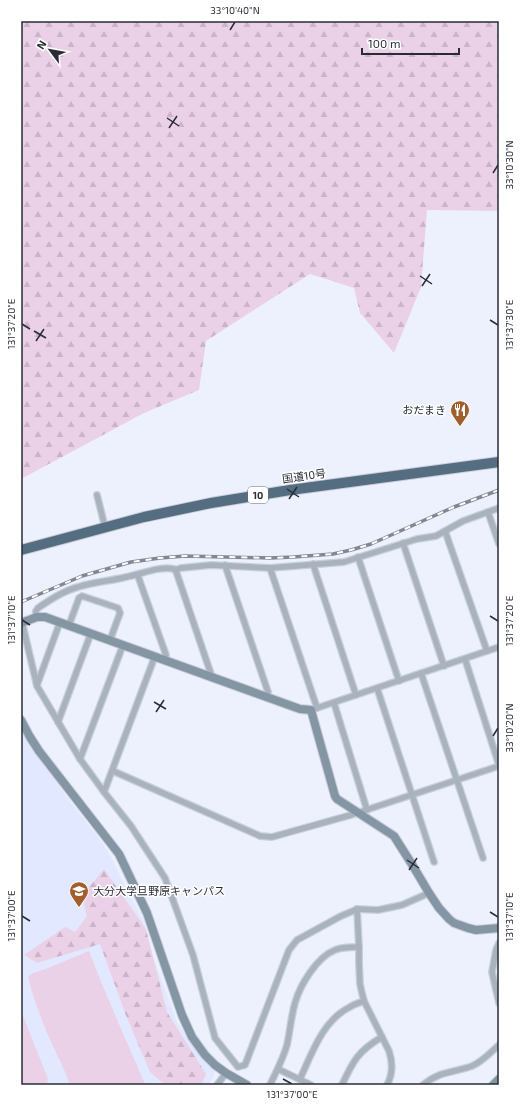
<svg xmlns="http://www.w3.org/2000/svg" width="520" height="1106" viewBox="0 0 520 1106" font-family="'Exo 2','Noto Sans JP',sans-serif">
<defs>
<pattern id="forest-firs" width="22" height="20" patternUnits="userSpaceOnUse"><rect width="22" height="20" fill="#ebd1e8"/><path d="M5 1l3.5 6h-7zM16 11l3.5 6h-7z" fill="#cab4c8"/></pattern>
</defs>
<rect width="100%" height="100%" fill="#edf1fe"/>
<path fill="#e1e8ff" d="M 21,716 L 33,741 L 63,792 L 101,841 L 110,855 L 129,894 L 144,922 L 153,957 L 177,1022 L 191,1042 L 216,1071 L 209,1085 L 21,1085 Z"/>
<g fill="#ebd1e8">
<path d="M 89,951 C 106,996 126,1040 145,1084 L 70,1085 C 66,1072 59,1060 54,1048 C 44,1027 33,999 28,977 L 31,974 L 48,968 Z"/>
<path d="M 21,1011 L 48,1079 L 47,1085 L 21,1085 Z"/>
</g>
<g fill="url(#forest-firs)">
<path d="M 21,21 L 499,21 L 499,211 L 427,210 L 421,287 L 394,353 L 360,313 L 354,288 L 310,274 L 206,341 L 199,390 L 144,413 L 21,479 Z"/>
<path d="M 104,869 L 146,929 L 167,1012 L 206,1074 L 201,1085 L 165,1085 L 150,1072 L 125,1013 L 100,944 L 37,963 L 24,955 L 65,927 L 75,932 L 87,916 L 82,896 Z"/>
</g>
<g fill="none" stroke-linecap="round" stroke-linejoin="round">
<defs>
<g id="street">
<path d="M 97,495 L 105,527"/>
<path d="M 488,512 L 499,544"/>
<path d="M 445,531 L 487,651"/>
<path d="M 403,543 L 444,666"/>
<path d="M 358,557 L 399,681"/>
<path d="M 313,564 L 356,695"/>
<path d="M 225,565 L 268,692 L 266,697"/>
<path d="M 270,568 L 317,708"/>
<path d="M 175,570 L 181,568 L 211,565 L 270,568 L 344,562 L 417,539 L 436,536 L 463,521 L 499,508"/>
<path d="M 138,576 L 166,655 L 165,660"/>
<path d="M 35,618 L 36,611 L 38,608 C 48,601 66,590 78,587 C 94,582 110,581 126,577 C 142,574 159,566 174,569 L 176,571 L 211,674 L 210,676"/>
<path d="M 22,622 L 37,686 L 80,759 L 104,792 L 131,826 L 165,878 L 193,955 L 215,1038 L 238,1067 L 245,1065 L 289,950 L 297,940 L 341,916 L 353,911 L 357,909 L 378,910 L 402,905 L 429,893"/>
<path d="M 69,625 L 79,598 L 82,596 L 118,608 L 120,613 L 110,640"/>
<path d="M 465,659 L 499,765"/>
<path d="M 421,673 L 483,858"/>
<path d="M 37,685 L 60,622"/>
<path d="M 377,688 L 434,862"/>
<path d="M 334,703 L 367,810"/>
<path d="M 311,710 L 499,647"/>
<path d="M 58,722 L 91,633"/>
<path d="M 80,759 L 123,645"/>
<path d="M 113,771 L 260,836 L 272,837 L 351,815 L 499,766"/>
<path d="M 104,792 L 155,656"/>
<path d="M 357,909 L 359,947 L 359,963 L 360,984 L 362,993 L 364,1001 L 389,1051 C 393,1063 393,1074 387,1085"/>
<path d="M 499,943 L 496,950 L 492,972 L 499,1003"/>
<path d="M 278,1069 L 311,1085"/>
<path d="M 300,1079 C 312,1053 323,1020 350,1007 C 354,1004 359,1003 364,1001"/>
<path d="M 217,1085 L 226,1073"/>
<path d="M 270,1085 C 276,1072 283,1059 287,1045 C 290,1031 291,1017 295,1003 C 300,985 317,957 335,950 C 342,947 351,947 359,947"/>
<path d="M 342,1085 C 353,1061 358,1051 382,1037"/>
<path d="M 423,1085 C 439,1071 453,1073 472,1066 C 482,1062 490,1053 499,1045"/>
</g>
<g id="secondary">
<path d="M 21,623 L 37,617 L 45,617 L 300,709 L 311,710 L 335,796 L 337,799 L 394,836 L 413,866 L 429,893 L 439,908 L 449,919 L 454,923 L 468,928 L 476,930 L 499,928"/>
<path d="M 21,720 L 30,737 L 39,751 L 119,854 L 147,913 L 182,1015 L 192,1037 L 205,1055 L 215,1065 L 226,1073 L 247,1085"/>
<path d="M 493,1085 L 499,1079"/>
</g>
<path id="highway" d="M 21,550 L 144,517 L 211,503 L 290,490 L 499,462"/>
</defs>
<use href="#street" stroke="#caceda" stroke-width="8"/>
<use href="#secondary" stroke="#caceda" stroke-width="10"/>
<use href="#highway" stroke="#caceda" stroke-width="12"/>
<use href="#street" stroke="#a8b3be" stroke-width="5.5"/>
<use href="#secondary" stroke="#8495a4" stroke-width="8"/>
<use href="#highway" stroke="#556d81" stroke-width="10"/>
<defs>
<path id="rail" d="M 21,602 L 82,576 L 131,562 L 160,558 L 185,556 L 270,558 L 293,557 L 333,554 L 351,550 L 371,544 L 454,507 L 499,490"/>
</defs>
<use href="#rail" stroke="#838793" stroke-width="3.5"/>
<use href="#rail" stroke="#fff" stroke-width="2" stroke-dasharray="6" stroke-linecap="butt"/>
</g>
<path fill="none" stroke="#292c37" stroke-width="1.5" d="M 230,30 L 235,22M 167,118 L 179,126M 169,128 L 177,116M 493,173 L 498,165M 420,276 L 432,284M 422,286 L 430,274M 490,320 L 498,325M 22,324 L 30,329M 34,331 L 46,338M 36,341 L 44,329M 287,489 L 299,497M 289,499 L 297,487M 490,616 L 498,621M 22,620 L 30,625M 154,702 L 166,709M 156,712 L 164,700M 493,736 L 498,728M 407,860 L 419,868M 409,870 L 417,858M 490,912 L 498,917M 22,916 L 30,921M 283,1079 L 292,1084"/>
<defs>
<symbol id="restaurant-pin" viewBox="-11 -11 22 30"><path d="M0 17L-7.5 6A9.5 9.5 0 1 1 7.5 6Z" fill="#a15f2d" stroke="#fff"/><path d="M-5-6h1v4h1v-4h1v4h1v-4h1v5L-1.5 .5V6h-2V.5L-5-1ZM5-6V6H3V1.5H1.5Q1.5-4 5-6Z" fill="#fff"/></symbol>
<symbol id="university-pin" viewBox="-11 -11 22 30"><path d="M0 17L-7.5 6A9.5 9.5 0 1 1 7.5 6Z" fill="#a15f2d" stroke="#fff"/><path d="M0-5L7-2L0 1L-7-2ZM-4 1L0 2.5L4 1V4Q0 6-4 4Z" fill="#fff"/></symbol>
</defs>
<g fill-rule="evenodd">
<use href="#restaurant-pin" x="449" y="399" width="22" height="30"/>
<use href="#university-pin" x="68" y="880" width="22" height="30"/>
</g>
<g text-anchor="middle" stroke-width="3" stroke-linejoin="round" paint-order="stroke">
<rect fill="#fff" stroke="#696b73" stroke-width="1" x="248" y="487" width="20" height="16" rx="3"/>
<g font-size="10" font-weight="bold" fill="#292c37">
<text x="258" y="499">10</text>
</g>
<g font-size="11" fill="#292c37" stroke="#fff" text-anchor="end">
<text x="446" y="414">おだまき</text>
<text x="93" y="895" text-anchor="start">大分大学旦野原キャンパス</text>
</g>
<g font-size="11" fill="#292c37" stroke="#fff">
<text transform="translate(304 476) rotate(-8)" y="4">国道10号</text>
</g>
</g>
<rect width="520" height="1106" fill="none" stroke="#ffffff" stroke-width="44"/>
<g transform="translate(50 50) rotate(302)" stroke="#ffffff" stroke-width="3" paint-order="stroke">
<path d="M0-3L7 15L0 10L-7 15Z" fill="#292c37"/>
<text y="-6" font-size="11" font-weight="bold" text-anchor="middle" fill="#292c37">N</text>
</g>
<path d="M362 48v6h97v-6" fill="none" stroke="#292c37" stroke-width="2"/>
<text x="368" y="48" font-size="12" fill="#292c37" stroke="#ffffff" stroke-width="3" paint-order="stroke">100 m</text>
<rect x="22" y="22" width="476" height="1062" fill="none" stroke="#292c37" stroke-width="1.5"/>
<g font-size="10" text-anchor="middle" fill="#292c37">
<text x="235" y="14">33°10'40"N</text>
<text transform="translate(509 165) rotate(-90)" y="4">33°10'30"N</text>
<text transform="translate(11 324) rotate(-90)" y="4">131°37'20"E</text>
<text transform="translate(509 325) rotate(-90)" y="4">131°37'30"E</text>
<text transform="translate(11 620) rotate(-90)" y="4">131°37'10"E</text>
<text transform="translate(509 621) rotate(-90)" y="4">131°37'20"E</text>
<text transform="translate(509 728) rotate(-90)" y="4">33°10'20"N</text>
<text transform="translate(11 916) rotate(-90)" y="4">131°37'00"E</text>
<text transform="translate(509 917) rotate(-90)" y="4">131°37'10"E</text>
<text x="292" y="1098">131°37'00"E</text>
</g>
</svg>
